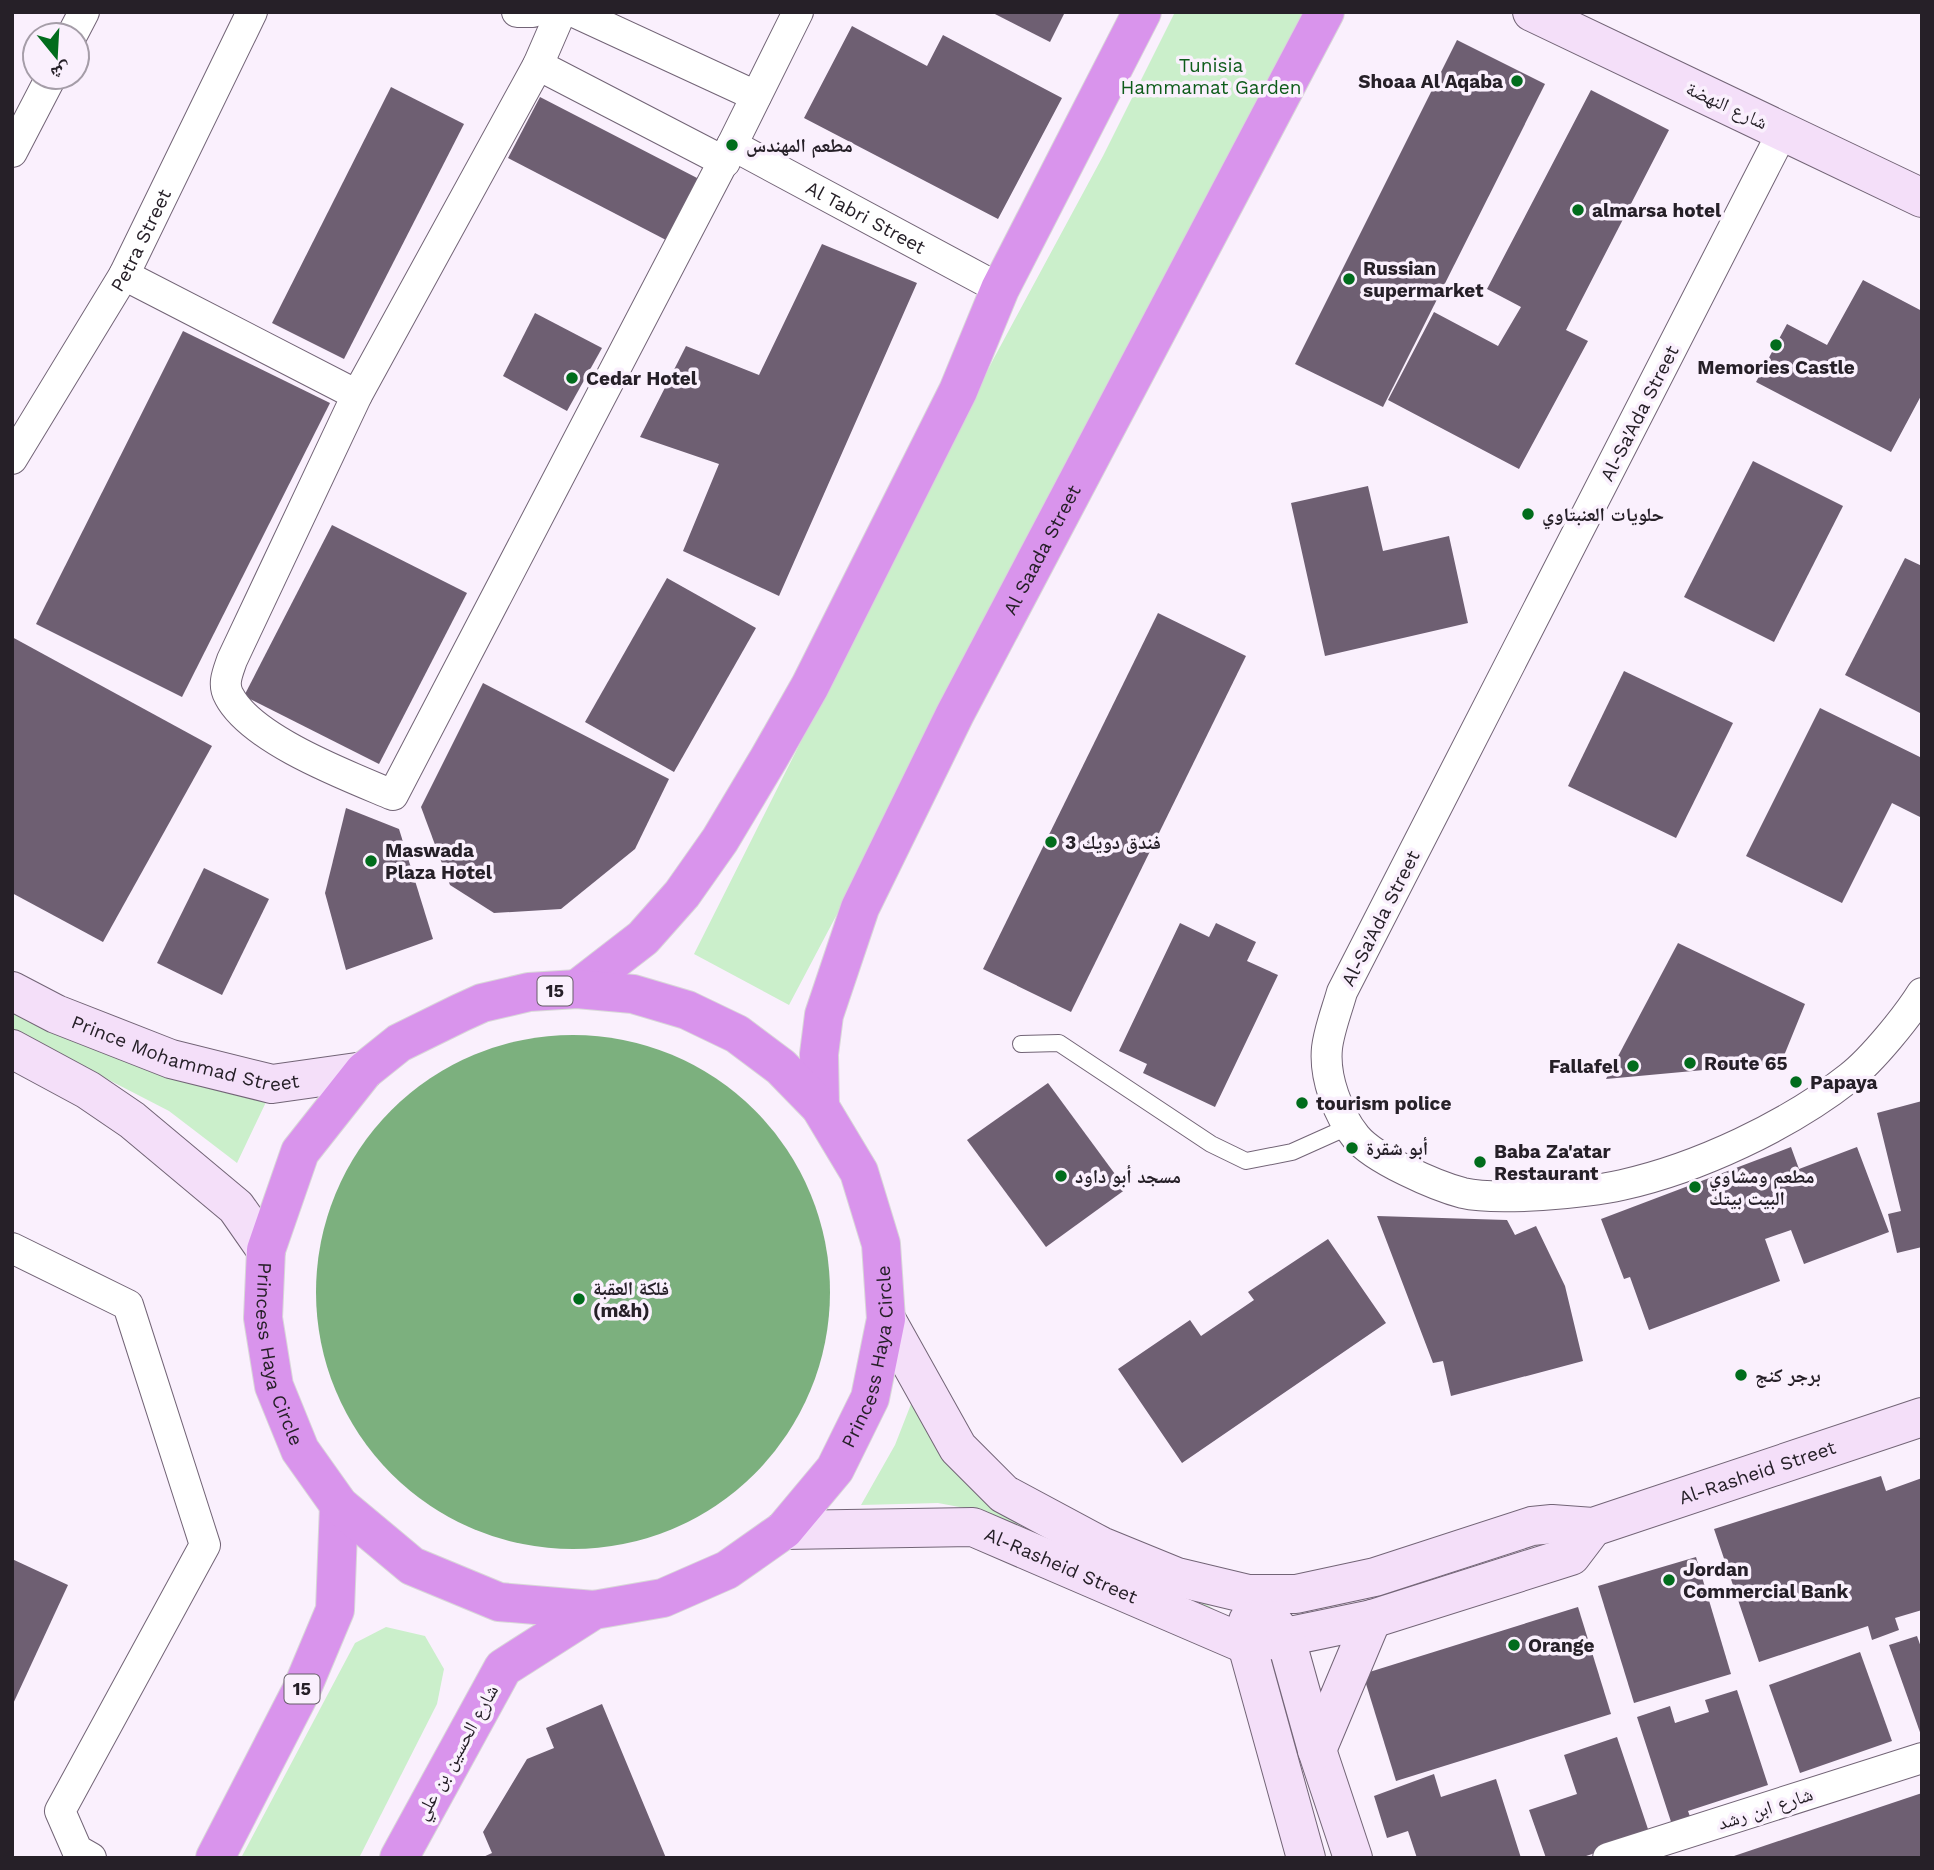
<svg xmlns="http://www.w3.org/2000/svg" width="1934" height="1870" viewBox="0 0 1934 1870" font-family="'Work Sans','Noto Naskh Arabic',sans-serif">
<rect width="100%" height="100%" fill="#faf0fd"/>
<g fill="#cbefcb">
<path d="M 1175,12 L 1314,12 L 789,1005 L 694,954 L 994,358 L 1103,156 Z"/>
<path d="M 12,1004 L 267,1100 L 237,1163 L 169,1111 L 12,1030 Z"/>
<path d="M 913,1399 L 947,1450 L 1214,1609 L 1209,1611 L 986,1512 L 938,1503 L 861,1505 L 895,1445 Z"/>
<path d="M 386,1627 L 425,1636 L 444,1669 L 437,1704 L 359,1858 L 241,1858 L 355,1643 Z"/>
</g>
<circle fill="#7cb07e" cx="573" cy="1292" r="257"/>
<g fill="#6e5f72">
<path d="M 991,12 L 1065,12 L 1050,42 Z"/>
<path d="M 852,26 L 927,66 L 943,35 L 1062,98 L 998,219 L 804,118 Z"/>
<path d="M 1457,40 L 1545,84 L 1383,407 L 1295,364 Z"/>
<path d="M 391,87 L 464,124 L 344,359 L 272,323 Z"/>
<path d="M 1591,90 L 1669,130 L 1566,330 L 1588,341 L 1519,469 L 1388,400 L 1434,312 L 1498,346 L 1521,307 L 1487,289 Z"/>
<path d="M 540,97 L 699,179 L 666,240 L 508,158 Z"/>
<path d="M 822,244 L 917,283 L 779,596 L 683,551 L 719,464 L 640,437 L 686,346 L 759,375 Z"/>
<path d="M 1863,280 L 1922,311 L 1922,394 L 1891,452 L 1756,382 L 1787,324 L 1827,345 Z"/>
<path d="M 535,313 L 602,348 L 567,411 L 503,376 Z"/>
<path d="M 183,331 L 330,403 L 182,697 L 36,624 Z"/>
<path d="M 1753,461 L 1843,506 L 1774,642 L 1684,597 Z"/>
<path d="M 1368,486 L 1383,551 L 1449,536 L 1468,623 L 1325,656 L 1291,503 Z"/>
<path d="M 332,525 L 467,593 L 379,764 L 244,696 Z"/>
<path d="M 1905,558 L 1922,566 L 1922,714 L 1845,675 Z"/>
<path d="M 667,578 L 756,628 L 674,772 L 585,722 Z"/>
<path d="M 1158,613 L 1246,656 L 1071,1012 L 983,969 Z"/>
<path d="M 12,637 L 212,746 L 103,942 L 12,893 Z"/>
<path d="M 1624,671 L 1733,723 L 1676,838 L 1568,786 Z"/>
<path d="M 483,683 L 669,779 L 635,849 L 561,909 L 494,913 L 450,885 L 421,807 Z"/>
<path d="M 1820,708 L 1922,758 L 1922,818 L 1892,803 L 1842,903 L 1746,856 Z"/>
<path d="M 346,808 L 399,829 L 433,939 L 346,970 L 325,893 Z"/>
<path d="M 204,868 L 269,899 L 222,995 L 157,963 Z"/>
<path d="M 1180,923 L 1209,937 L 1216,923 L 1256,942 L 1247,961 L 1278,975 L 1215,1107 L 1143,1073 L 1147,1064 L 1119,1051 Z"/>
<path d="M 1678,943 L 1805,1004 L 1781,1063 L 1606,1079 Z"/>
<path d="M 1048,1083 L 1126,1189 L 1046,1247 L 967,1140 Z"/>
<path d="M 1922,1101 L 1922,1247 L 1897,1253 L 1888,1214 L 1901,1211 L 1877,1113 Z"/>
<path d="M 1791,1147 L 1799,1169 L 1857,1147 L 1889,1232 L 1804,1264 L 1791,1230 L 1765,1239 L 1780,1281 L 1649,1330 L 1630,1277 L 1624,1279 L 1601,1219 Z"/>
<path d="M 1377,1216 L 1507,1220 L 1515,1235 L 1536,1226 L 1565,1286 L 1583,1361 L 1451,1396 L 1443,1361 L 1433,1363 Z"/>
<path d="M 1328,1239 L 1386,1323 L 1182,1463 L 1118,1369 L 1190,1320 L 1201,1336 L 1254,1300 L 1248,1292 Z"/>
<path d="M 1881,1476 L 1886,1491 L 1922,1478 L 1922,1610 L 1895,1618 L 1899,1630 L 1872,1640 L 1868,1626 L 1759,1662 L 1714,1529 Z"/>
<path d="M 1696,1557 L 1731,1674 L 1634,1703 L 1598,1586 Z"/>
<path d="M 12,1559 L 68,1585 L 12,1706 Z"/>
<path d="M 1578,1607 L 1611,1714 L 1396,1781 L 1363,1674 Z"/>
<path d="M 1917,1636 L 1922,1650 L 1921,1735 L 1889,1645 Z"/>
<path d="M 1860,1652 L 1892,1741 L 1800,1773 L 1769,1685 Z"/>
<path d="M 1737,1690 L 1768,1785 L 1688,1811 L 1693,1825 L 1674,1831 L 1637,1717 L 1670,1706 L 1675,1723 L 1709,1712 L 1705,1700 Z"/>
<path d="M 602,1704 L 666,1858 L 481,1858 L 492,1853 L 483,1832 L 527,1759 L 554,1748 L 546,1728 Z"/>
<path d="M 1617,1737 L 1650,1835 L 1580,1858 L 1546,1858 L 1529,1810 L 1577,1794 L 1564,1755 Z"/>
<path d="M 1434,1774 L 1441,1797 L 1496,1779 L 1521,1858 L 1417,1858 L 1408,1831 L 1387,1838 L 1374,1796 Z"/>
<path d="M 1922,1793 L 1922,1858 L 1731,1858 L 1731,1857 Z"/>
</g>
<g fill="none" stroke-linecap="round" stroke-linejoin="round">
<defs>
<path id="lane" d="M 1021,1044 L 1059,1043 L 1211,1144 L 1246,1161 L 1292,1152 L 1350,1126"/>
<g id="street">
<path d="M 517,12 L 533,12"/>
<path id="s1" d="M 561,12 L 538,65 L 357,395 L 232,660 C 228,672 222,684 229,696 C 252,740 348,776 393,795 L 732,145 L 1000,289"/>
<path d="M 574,12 L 756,96"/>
<path d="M 72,35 L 84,12"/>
<path d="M 538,65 L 725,162"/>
<path d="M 1783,131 L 1342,992 C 1337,1010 1329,1030 1327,1048 C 1324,1077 1338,1115 1356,1137 C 1374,1159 1436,1186 1463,1193 C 1497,1201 1587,1193 1622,1185 C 1698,1168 1788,1126 1850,1077 C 1872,1060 1907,1017 1922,993"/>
<path d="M 732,145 L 798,12"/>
<path d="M 12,152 L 51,77"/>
<path d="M 124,275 L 357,395"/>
<path id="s2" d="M 12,459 L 124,275 L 252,12"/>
<path d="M 12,1248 L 128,1305 L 205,1545 L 60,1811 L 77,1850 L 91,1858"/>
<path d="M 1608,1858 L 1922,1758"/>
</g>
<g id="secondary">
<path d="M 1532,12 L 1922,198"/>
<path id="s3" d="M 12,991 L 56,1014 L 171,1059 L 272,1084 L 364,1071"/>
<path d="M 12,1049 L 88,1090 L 132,1120 L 236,1207 L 266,1250"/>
<path id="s4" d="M 886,1319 L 958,1448 L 1004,1494 L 1101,1546 L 1177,1577 L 1248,1594 L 1296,1594 L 1375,1577 L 1532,1526 L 1552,1524 L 1593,1527 L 1922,1417"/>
<path id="s5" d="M 784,1530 L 973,1527 L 1247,1645 L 1372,1619 L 1571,1556 L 1593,1527"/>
<path d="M 1271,1620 L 1286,1639 L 1317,1750 L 1353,1858"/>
<path d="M 1248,1621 L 1247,1645 L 1306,1858"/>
<path d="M 1317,1750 L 1372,1619"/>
</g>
<g id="highway">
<path d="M 577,989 L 643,938 L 682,894 L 720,840 L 769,758 L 810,686 L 958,391 L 1000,289 L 1142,12"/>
<path id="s6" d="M 820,1107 L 819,1054 L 824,1015 L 860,908 L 955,714 L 1325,12"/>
<path d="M 215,1858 L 301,1691 L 335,1610 L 339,1505"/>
<path id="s7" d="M 399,1858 L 503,1668 L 594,1610 L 663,1598 L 727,1570 L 784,1530 L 835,1469 L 870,1398 L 886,1319 L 881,1244 L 859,1172 L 820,1107 L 781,1067 L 737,1034 L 687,1010 L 633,994 L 577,989 L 529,992 L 482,1003 L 460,1013 L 399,1043 L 364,1071 L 300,1152 L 266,1250 L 263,1318 L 274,1386 L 300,1450 L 339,1505 L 412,1566 L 499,1602 L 594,1610"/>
</g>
</defs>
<use href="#lane" stroke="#726476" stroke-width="18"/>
<use href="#street" stroke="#726476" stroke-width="32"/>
<use href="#secondary" stroke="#726476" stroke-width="40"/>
<use href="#highway" stroke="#d8d7d8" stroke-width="40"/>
<use href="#lane" stroke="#fff" stroke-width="16"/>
<use href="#street" stroke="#fff" stroke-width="30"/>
<use href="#secondary" stroke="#f4dff9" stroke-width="38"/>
<use href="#highway" stroke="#d994ec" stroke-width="38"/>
</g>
<g fill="#016c1c" stroke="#faf0fd" stroke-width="2.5">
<circle cx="1517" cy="81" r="7"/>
<circle cx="732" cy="145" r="7"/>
<circle cx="1578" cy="210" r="7"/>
<circle cx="1349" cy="279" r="7"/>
<circle cx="1776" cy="345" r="7"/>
<circle cx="572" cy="378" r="7"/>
<circle cx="1528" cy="514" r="7"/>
<circle cx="1051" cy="842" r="7"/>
<circle cx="371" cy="861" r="7"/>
<circle cx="1690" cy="1063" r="7"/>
<circle cx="1633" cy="1066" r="7"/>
<circle cx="1796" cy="1082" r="7"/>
<circle cx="1302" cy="1103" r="7"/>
<circle cx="1352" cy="1148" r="7"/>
<circle cx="1480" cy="1162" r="7"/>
<circle cx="1061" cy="1176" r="7"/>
<circle cx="1695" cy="1187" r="7"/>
<circle cx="579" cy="1299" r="7"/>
<circle cx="1741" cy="1375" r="7"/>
<circle cx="1669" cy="1580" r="7"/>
<circle cx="1514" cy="1645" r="7"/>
</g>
<g text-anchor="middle" stroke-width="7" stroke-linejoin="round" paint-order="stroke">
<g fill="#faf0fd" stroke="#665e68" stroke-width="2">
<rect x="537.5" y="976.5" width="35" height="29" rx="5"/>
<rect x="284.5" y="1674.5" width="35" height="29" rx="5"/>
</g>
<g font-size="18" font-weight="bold" fill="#262028">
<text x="555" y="997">15</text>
<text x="302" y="1695">15</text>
</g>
<g font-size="19" fill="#0e5c1b" stroke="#faf0fd">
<text x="1211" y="72">Tunisia<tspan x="1211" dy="22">Hammamat Garden</tspan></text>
</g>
<g font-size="19" font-weight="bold" fill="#262028" stroke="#faf0fd" text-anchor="start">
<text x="1503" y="88" text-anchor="end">Shoaa Al Aqaba</text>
<text x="746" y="152">مطعم المهندس</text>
<text x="1592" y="217">almarsa hotel</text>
<text x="1363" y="275">Russian<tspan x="1363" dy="22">supermarket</tspan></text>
<text x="1776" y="374" text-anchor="middle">Memories Castle</text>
<text x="586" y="385">Cedar Hotel</text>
<text x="1542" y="521">حلويات العنبتاوي</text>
<text x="1065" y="849">فندق دويك 3</text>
<text x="385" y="857">Maswada<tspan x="385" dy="22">Plaza Hotel</tspan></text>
<text x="1704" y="1070">Route 65</text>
<text x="1619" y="1073" text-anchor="end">Fallafel</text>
<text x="1810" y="1089">Papaya</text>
<text x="1316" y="1110">tourism police</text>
<text x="1366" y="1155">أبو شقرة</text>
<text x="1494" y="1158">Baba Za'atar<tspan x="1494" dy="22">Restaurant</tspan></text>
<text x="1075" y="1183">مسجد أبو داود</text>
<text x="1709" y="1183">مطعم ومشاوي<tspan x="1709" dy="22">البيت بيتك</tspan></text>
<text x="593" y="1295">فلكة العقبة<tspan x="593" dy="22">(m&amp;h)</tspan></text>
<text x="1755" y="1382">برجر كنج</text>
<text x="1683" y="1576">Jordan<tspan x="1683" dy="22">Commercial Bank</tspan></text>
<text x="1528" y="1652">Orange</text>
</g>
<g font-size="19" fill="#262028" stroke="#faf0fd">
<text transform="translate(1727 105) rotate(25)" y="7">شارع النهضة</text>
<text dy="7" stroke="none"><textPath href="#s1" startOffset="1844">Al Tabri Street</textPath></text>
<text dy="7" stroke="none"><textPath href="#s2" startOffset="254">Petra Street</textPath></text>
<text transform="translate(1639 413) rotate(-63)" y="7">Al-Sa'Ada Street</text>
<text dy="7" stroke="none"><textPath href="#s6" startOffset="607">Al Saada Street</textPath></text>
<text transform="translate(1380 918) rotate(-63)" y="7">Al-Sa'Ada Street</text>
<text dy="7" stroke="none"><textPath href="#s3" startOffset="186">Prince Mohammad Street</textPath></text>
<text dy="7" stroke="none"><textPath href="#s7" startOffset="1825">Princess Haya Circle</textPath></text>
<text dy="7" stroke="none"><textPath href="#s7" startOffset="733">Princess Haya Circle</textPath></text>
<text dy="7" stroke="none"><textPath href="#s4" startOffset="1006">Al-Rasheid Street</textPath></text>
<text dy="7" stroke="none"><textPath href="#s5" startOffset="285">Al-Rasheid Street</textPath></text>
<text transform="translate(456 1752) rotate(-61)" y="7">شارع الحسين بن علي</text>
<text transform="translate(1765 1808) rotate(-18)" y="7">شارع ابن رشد</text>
</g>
</g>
<rect width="1934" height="1870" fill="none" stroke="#262028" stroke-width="28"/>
<g transform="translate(56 56) rotate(162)"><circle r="33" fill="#faf0fd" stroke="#a59da8" stroke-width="2"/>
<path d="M0-5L12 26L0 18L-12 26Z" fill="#016c1c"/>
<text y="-10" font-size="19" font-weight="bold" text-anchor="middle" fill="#262028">ش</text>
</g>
</svg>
